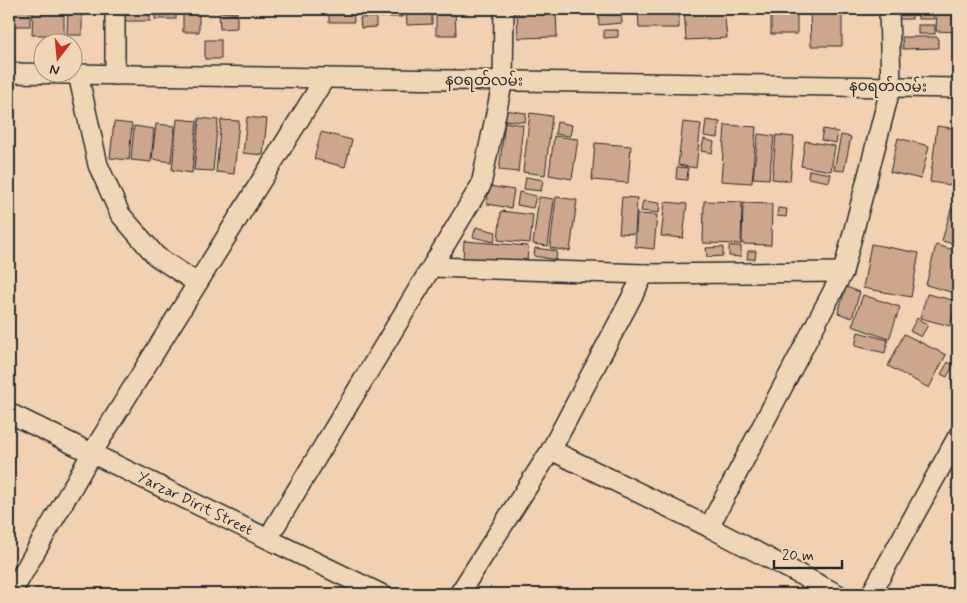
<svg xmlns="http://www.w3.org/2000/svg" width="967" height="603" viewBox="0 0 967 603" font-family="Mynerve,'Noto Sans Myanmar',sans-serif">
<rect width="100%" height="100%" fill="#f2d1b2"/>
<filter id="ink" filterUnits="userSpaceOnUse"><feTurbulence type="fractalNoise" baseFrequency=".02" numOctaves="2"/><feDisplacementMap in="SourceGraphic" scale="10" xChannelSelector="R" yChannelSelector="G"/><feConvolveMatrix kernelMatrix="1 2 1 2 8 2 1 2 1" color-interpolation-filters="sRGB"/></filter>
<g filter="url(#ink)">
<g fill="#cda78d" stroke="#2b2b2b">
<path d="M 10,9 L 30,9 L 30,26 L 9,26 Z"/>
<path d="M 33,9 L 64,9 L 64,35 L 32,35 Z"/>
<path d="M 68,9 L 82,9 L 82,35 L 67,35 Z"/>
<rect x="119" y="9" width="31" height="12"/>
<rect x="155" y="9" width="21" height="10"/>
<path d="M 198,9 L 215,9 L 215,12 L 197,12 Z"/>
<path d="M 218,9 L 237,9 L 237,13 L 218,12 Z"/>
<path d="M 329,9 L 353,9 L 354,22 L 329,22 Z"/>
<path d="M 358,9 L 377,9 L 377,14 L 358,13 Z"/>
<rect x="380" y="9" width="22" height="8"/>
<path d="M 406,9 L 432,9 L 432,24 L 407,25 Z"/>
<path d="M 436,9 L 455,9 L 456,35 L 436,35 Z"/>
<path d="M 517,9 L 556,9 L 557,37 L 518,38 Z"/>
<path d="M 598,9 L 621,9 L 622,23 L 599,25 Z"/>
<rect x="630" y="9" width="7" height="5"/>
<path d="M 638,9 L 679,9 L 679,28 L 639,28 Z"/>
<path d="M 684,9 L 724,9 L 727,38 L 686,40 Z"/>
<rect x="771" y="9" width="26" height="25"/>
<rect x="891" y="9" width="21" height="10"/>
<rect x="918" y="9" width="16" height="10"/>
<path d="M 937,9 L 958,9 L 958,32 L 936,31 Z"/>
<path d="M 810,10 L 842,10 L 842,46 L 811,46 Z"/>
<path d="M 199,13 L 199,32 L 183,32 L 183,14 Z"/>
<path d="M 237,14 L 237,28 L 220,29 L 219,15 Z"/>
<path d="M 376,17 L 376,27 L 361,28 L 360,18 Z"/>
<rect x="918" y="25" width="17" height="9"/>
<path d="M 604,30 L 618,30 L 618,37 L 604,38 Z"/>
<path d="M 902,37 L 938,37 L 938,48 L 903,49 Z"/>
<rect x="205" y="40" width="16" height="19"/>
<path d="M 504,110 L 526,113 L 525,122 L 503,120 Z"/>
<path d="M 530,113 L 552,116 L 545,175 L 523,172 Z"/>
<path d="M 247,117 L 267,119 L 263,155 L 243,153 Z"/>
<path d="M 199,118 L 218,120 L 213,171 L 194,170 Z"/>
<path d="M 177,119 L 197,121 L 192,173 L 172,170 Z"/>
<path d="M 221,120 L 239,121 L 234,174 L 216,172 Z"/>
<path d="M 706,120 L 720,122 L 718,138 L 704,136 Z"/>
<path d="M 114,122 L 132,124 L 129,160 L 110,158 Z"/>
<path d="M 505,122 L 523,125 L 518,172 L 499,170 Z"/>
<path d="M 557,122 L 572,125 L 570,136 L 555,134 Z"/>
<path d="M 683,122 L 701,124 L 696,168 L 678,165 Z"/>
<path d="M 156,124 L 175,126 L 171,162 L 152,159 Z"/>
<path d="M 725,125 L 756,127 L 752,183 L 721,181 Z"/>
<path d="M 134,126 L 154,129 L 151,162 L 131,160 Z"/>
<path d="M 937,126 L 958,129 L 958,186 L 930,182 Z"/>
<path d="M 823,129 L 838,132 L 836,143 L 821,140 Z"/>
<path d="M 321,132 L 352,140 L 345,167 L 314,159 Z"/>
<path d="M 758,134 L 774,136 L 769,179 L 753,178 Z"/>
<path d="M 776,135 L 794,137 L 790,181 L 772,179 Z"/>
<path d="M 841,135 L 851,137 L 844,171 L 834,170 Z"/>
<path d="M 554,136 L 578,139 L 572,179 L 549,175 Z"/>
<path d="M 898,138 L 929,146 L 921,179 L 890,172 Z"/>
<path d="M 704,139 L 714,142 L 712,153 L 701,151 Z"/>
<path d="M 805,141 L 835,146 L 831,171 L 801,166 Z"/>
<path d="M 595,143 L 631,146 L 628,183 L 592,180 Z"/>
<path d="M 677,167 L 688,168 L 687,180 L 676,179 Z"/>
<path d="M 809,170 L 831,174 L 829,182 L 808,178 Z"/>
<path d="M 526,177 L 543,180 L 541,191 L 524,189 Z"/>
<path d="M 489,186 L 514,190 L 511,208 L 487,204 Z"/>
<path d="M 519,192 L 536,196 L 533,208 L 517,205 Z"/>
<path d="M 539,197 L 554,199 L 548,246 L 533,244 Z"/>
<path d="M 556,197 L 577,200 L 570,251 L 550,248 Z"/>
<path d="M 622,197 L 637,198 L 635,234 L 619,233 Z"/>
<path d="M 643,201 L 660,203 L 659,213 L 641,211 Z"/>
<path d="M 704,201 L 742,202 L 741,244 L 703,243 Z"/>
<path d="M 665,202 L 687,204 L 683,238 L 661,236 Z"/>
<path d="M 743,203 L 772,204 L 771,245 L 742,244 Z"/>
<path d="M 778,208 L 787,209 L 786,217 L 777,216 Z"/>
<path d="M 951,209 L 958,211 L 958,245 L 942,241 Z"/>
<path d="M 501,211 L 533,215 L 530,243 L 498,240 Z"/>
<path d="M 637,214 L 657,215 L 654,249 L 635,247 Z"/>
<path d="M 476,227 L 496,232 L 494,242 L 473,237 Z"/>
<path d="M 464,241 L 528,246 L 527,265 L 463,260 Z"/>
<path d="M 871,244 L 919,253 L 911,297 L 863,288 Z"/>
<path d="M 936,245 L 958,251 L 958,294 L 926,285 Z"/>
<path d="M 729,246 L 741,246 L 741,257 L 729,256 Z"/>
<path d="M 723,247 L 723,256 L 707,257 L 706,248 Z"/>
<path d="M 535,248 L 557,251 L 556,260 L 534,256 Z"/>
<path d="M 748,251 L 756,251 L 755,259 L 747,259 Z"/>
<path d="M 846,287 L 860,292 L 852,318 L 838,313 Z"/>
<path d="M 927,294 L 957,301 L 950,326 L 920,318 Z"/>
<path d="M 863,295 L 900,307 L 889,339 L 852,326 Z"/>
<path d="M 917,318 L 928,325 L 921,337 L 910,331 Z"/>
<path d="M 858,332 L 888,340 L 885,353 L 855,346 Z"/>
<path d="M 904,334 L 946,355 L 929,388 L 888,366 Z"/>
<path d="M 948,362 L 953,365 L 947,377 L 941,374 Z"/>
</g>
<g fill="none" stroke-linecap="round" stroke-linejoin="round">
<defs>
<g id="minor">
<path d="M 9,73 L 958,88"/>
<path d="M 78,74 L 98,165 L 120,214 L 156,256 L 197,283"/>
<path d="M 115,75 L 115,9"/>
<path d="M 433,267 L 644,274 L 843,272"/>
<path d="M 9,413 L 381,594"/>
<path d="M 551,450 L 709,527 L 837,594"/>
<path d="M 709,527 L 843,272 L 891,86 L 889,9"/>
<path d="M 268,538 L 481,185 L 503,80 L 504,9"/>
<path d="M 11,594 L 92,453 L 325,78"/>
<path d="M 459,594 L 551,450 L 644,274"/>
<path d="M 871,594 L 958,436"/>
</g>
</defs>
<use href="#minor" stroke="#2b2b2b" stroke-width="22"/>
<use href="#minor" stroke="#f0d6b7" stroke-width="19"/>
</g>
</g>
<g text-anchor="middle" stroke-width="4.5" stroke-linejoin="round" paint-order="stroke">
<g font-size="15" fill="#2b2b2b" stroke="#f0d6b7">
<text transform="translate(484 80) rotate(1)" y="5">နဝရတ်လမ်း</text>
<text transform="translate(888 86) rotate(1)" y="5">နဝရတ်လမ်း</text>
<text transform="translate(195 503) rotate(26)" y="5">Yarzar Dirit Street</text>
</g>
</g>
<rect width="967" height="603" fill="none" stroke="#f0d6b7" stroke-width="30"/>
<rect x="15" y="15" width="937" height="573" fill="none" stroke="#2b2b2b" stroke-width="2" filter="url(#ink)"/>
<g transform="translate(58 58) rotate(196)"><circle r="24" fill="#f0d6b7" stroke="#a1927f"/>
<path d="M0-4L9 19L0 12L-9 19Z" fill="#c8321e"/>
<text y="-8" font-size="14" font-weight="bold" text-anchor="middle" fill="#2b2b2b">N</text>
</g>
<path d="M774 560v8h68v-8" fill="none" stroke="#2b2b2b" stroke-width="2.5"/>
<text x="782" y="560" font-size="15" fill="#2b2b2b" stroke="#f0d6b7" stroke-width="4" paint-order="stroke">20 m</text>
</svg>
